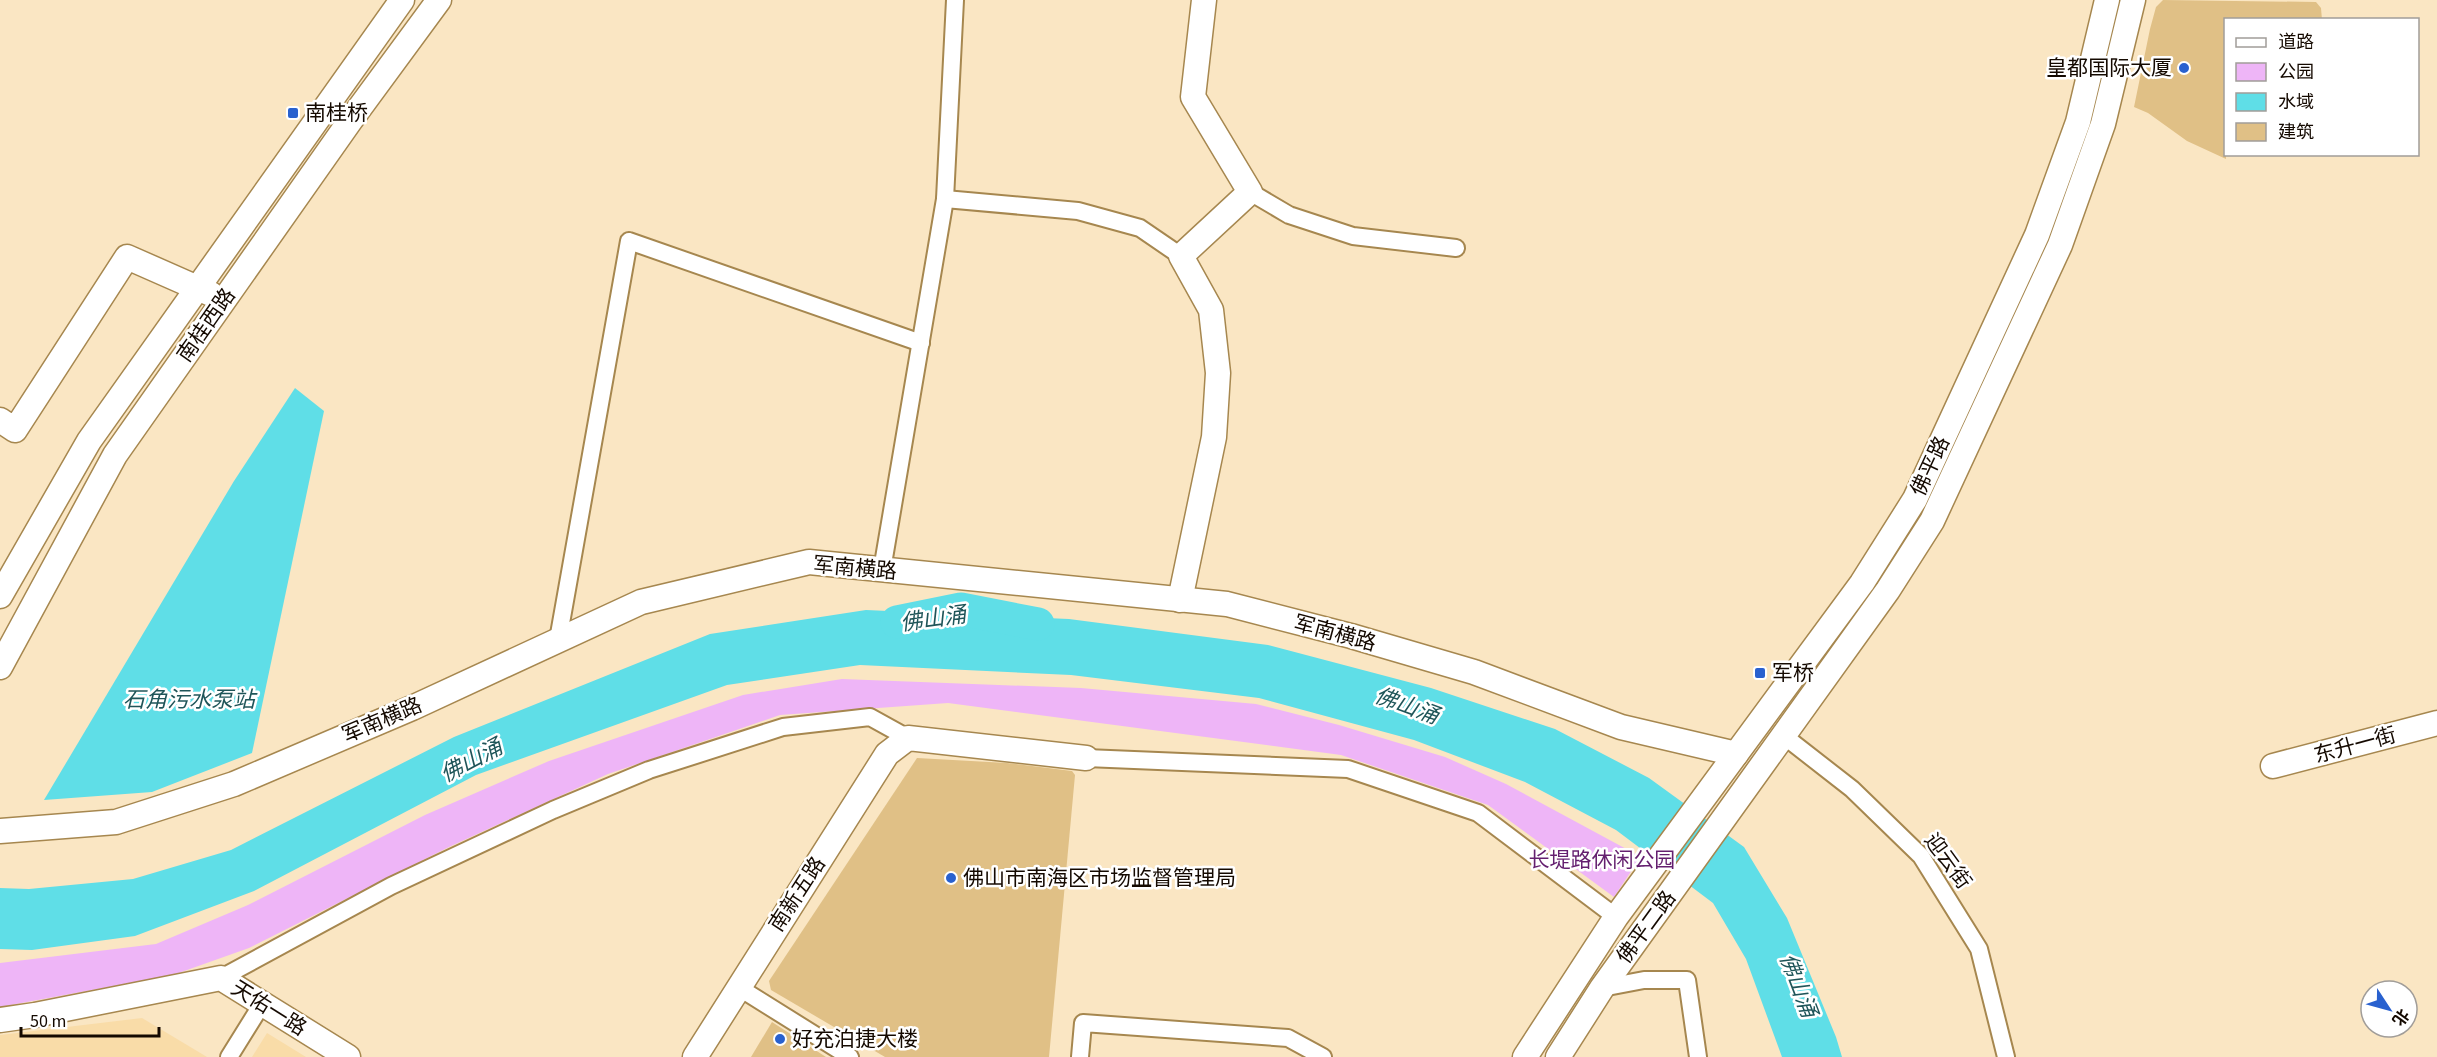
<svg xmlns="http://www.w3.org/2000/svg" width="2437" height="1057" viewBox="0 0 2437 1057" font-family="'Source Sans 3','Noto Sans SC',sans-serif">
<rect width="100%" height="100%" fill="#fae6c3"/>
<g fill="#f9dca8">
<path d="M 142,1018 L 207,1057 L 0,1057 L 0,1035 Z"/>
<path d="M 267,1033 L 306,1057 L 252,1057 Z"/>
</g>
<path fill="#eeb5f7" d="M 842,679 L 1081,688 L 1256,704 L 1339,725 L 1445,757 L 1506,784 L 1643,858 L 1638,861 L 1614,897 L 1488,805 L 1341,755 L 948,703 L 780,715 L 608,774 L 449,847 L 249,948 L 173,975 L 0,1007 L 0,963 L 156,944 L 248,905 L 425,815 L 549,761 L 743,695 Z"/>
<g fill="#5fdee7">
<path d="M 295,388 L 324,411 L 252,753 L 152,792 L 44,800 L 234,481 Z"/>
<path d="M 866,610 L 1069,619 L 1268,645 L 1431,688 L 1555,729 L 1649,778 L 1744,847 L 1787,918 L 1836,1037 L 1842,1057 L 1782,1057 L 1746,959 L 1713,903 L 1616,830 L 1525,782 L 1414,740 L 1259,698 L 1071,675 L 860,665 L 727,685 L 476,775 L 254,891 L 135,936 L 32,950 L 0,949 L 0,888 L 29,889 L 133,879 L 231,850 L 454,737 L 710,634 Z"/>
</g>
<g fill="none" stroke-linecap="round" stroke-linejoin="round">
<path stroke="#5fdee7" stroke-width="33" d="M 897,622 L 961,609 L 1038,624"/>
</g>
<g fill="#e0c086">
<path d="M 2163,0 L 2316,2 L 2321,8 L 2322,20 L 2226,20 L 2226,159 L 2187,141 L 2148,113 L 2134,107 L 2150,29 L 2156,7 Z"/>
<path d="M 917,758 L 1007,763 L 1072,771 L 1075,775 L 1049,1057 L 885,1057 L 771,990 L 769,981 Z"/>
<path d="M 772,1022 L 826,1057 L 751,1057 Z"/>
</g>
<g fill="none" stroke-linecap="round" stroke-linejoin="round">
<defs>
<g id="street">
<path d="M 1250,192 L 1289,215 L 1353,236 L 1456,248"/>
<path d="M 945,199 L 1078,211 L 1140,228 L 1181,256"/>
<path d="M 882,570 L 945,199 L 955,0"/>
<path d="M 558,640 L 629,241 L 921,343"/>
<path d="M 1784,736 L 1852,789 L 1921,856 L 1979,949 L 2006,1057"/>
<path d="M 1086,758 L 1348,769 L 1478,813 L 1616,917"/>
<path d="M 221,978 L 391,886 L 553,810 L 649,770 L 783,727 L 870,717 L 908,738"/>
<path d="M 738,987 L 850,1057"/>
<path d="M 1602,988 L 1644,980 L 1687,980 L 1698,1057"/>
<path d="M 229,1057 L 262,1004"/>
<path d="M 1080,1057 L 1083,1023 L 1288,1038 L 1323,1057"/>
</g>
<g id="secondary">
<path d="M 0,420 L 15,430 L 127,257 L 211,294"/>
<path d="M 0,596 L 89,441 L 402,0"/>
<path d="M 1180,600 L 1214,437 L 1218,373 L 1211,310 L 1181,256 L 1250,192 L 1193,97 L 1204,0"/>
<path d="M 0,667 L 115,455 L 350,121 L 439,0"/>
<path d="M 2273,766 L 2437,723"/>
<path d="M 0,831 L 116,822 L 234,784 L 412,708 L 641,602 L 809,562 L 1227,604 L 1351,636 L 1474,672 L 1621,727 L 1736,754"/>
<path d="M 0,1020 L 35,1015 L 221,978 L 348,1057"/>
<path d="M 695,1057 L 887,754 L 908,738 L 1086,758"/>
<path d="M 1525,1057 L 1616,917 L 1862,583 L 1915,499 L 2037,235 L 2078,122 L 2107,0"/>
<path d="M 1558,1057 L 1602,988 L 1888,590 L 1932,521 L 2060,245 L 2103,124 L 2133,0"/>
</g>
</defs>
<use href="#street" stroke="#a6874f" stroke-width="20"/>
<use href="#secondary" stroke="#a6874f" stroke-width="27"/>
<use href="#street" stroke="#fff" stroke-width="16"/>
<use href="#secondary" stroke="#fff" stroke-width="24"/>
</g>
<g fill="#2961cf" stroke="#fff" stroke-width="2">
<circle cx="2184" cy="68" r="6"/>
<rect x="287" y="107" width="12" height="12" rx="3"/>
<rect x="1754" y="667" width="12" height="12" rx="3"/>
<circle cx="951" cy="878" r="6"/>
<circle cx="780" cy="1039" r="6"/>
</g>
<g text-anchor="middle" stroke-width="5" stroke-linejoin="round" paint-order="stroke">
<g font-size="21" fill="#140900" stroke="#fff" text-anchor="start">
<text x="2172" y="75" text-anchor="end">皇都国际大厦</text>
<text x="305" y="120">南桂桥</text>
<text x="1772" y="680">军桥</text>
<text x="963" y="885">佛山市南海区市场监督管理局</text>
<text x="792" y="1046">好充泊捷大楼</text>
</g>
<g font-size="21" fill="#140900" stroke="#fff">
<text transform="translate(206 325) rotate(-55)" y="7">南桂西路</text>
<text transform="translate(1930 466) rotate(-65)" y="7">佛平路</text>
<text transform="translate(855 568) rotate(5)" y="7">军南横路</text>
<text transform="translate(1335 633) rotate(15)" y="7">军南横路</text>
<text transform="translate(382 720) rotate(-23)" y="7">军南横路</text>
<text transform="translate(2355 745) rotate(-15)" y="7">东升一街</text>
<text transform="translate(1948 861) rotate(54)" y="7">迎云街</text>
<text transform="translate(797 894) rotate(-57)" y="7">南新五路</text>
<text transform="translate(1646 927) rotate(-54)" y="7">佛平二路</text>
<text transform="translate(269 1008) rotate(32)" y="7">天佑一路</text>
</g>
<g font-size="21" fill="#641f6f" stroke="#fff">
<text x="1602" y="867">长堤路休闲公园</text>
</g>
<g font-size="22" font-style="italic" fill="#1f5559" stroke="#fff">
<text transform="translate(933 618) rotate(-8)" y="8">佛山涌</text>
<text x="189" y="707">石角污水泵站</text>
<text transform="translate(1407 705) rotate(20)" y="8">佛山涌</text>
<text transform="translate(471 760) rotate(-28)" y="8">佛山涌</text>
<text transform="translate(1799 985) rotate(69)" y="8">佛山涌</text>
</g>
</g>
<rect x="2224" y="18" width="195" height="138" fill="#ffffff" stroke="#a19d99" stroke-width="1.5"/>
<rect x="2236" y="38" width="30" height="9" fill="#ffffff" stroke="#a19d99" stroke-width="1.5"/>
<text x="2278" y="48" font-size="18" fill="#140900">道路</text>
<rect x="2236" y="63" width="30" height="18" fill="#eeb5f7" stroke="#a19d99" stroke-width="1.5"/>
<text x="2278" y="78" font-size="18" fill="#140900">公园</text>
<rect x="2236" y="93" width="30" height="18" fill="#5fdee7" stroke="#a19d99" stroke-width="1.5"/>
<text x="2278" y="108" font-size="18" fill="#140900">水域</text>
<rect x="2236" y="123" width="30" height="18" fill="#e0c086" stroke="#a19d99" stroke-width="1.5"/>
<text x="2278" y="138" font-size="18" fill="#140900">建筑</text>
<g transform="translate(2389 1009) rotate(126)"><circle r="28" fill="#ffffff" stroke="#a19d99" stroke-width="1.5"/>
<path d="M0-4.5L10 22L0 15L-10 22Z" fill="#2961cf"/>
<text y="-9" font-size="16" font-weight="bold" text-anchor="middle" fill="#140900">北</text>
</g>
<path d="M21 1027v9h138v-9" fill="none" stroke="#140900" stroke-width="3"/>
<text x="30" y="1027" font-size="18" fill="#140900" stroke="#ffffff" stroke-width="4.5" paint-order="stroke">50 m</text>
</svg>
